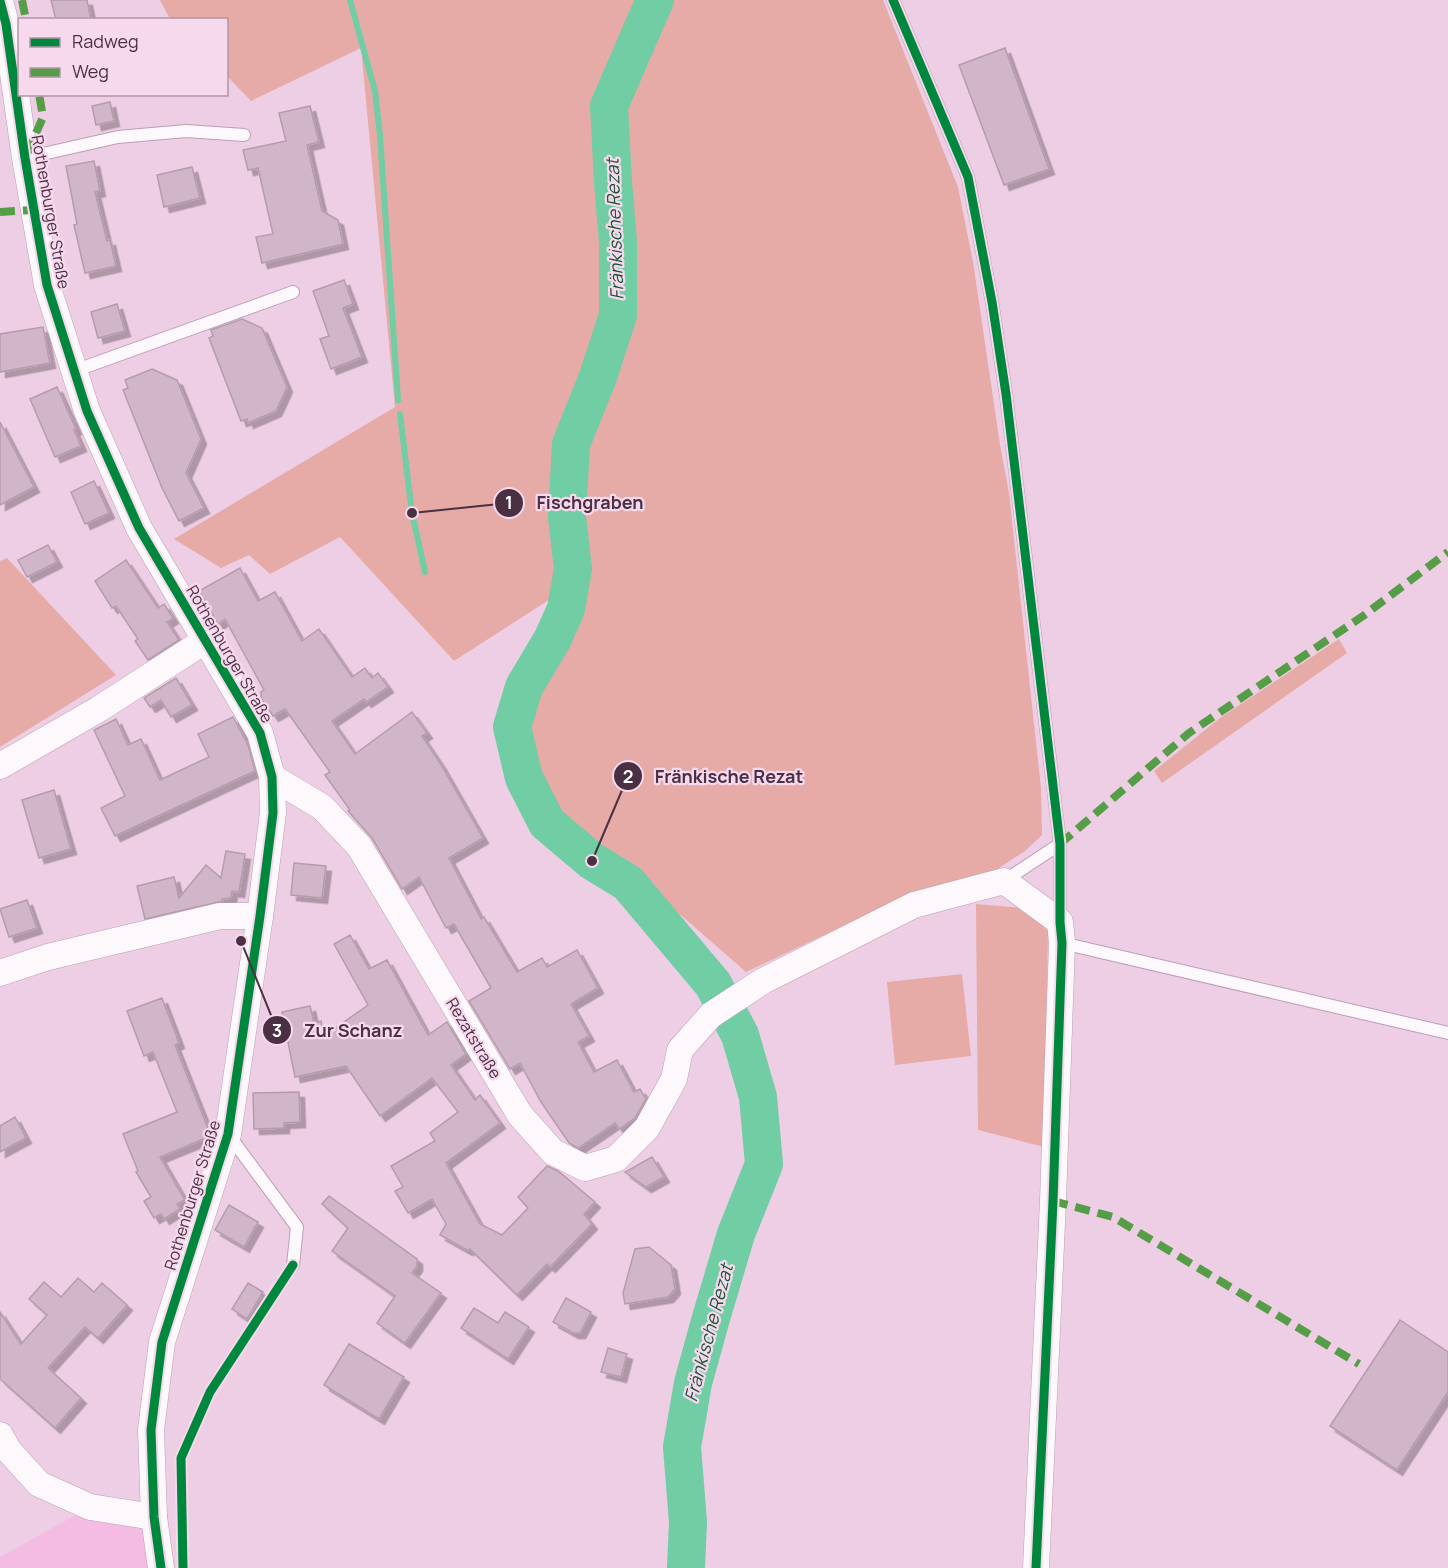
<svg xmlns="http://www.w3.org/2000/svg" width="1448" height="1568" viewBox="0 0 1448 1568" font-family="Manrope,sans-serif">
<defs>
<filter id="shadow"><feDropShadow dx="5.5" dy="5.5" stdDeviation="0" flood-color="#0004"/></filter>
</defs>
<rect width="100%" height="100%" fill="#eecee4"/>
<path fill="#f5bce3" d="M 90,1507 L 154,1517 L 161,1568 L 0,1568 L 0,1557 Z"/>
<g fill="#e6aba7">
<path d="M 160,0 L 883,0 L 958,187 L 973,262 L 1000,445 L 1009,493 L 1041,788 L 1042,835 L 1025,851 L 996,870 L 906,896 L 746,972 L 628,869 L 568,827 L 534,770 L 525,715 L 536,682 L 572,632 L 580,580 L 454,661 L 340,537 L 270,574 L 249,555 L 221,568 L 174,539 L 395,407 L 361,48 L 251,101 L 227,76 L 226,20 L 170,19 Z"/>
<path d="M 7,558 L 116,675 L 0,747 L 0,561 Z"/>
<path d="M 1339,639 L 1347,653 L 1162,783 L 1154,771 L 1220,718 Z"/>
<path d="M 976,904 L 1023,908 L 1048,931 L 1044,1147 L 978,1130 Z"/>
<path d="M 962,974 L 971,1056 L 895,1065 L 887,982 Z"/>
</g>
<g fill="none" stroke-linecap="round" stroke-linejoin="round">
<g stroke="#70cda4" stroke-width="6">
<path d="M 350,0 L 375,91 L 380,136 L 398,400"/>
<path d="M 400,414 L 412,513 L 425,572"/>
</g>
<path stroke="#70cda4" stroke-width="38" d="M 655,0 L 609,106 L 613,182 L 618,242 L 618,315 L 598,377 L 571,444 L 567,517 L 573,569 L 566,609 L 552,640 L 524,687 L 512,727 L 524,778 L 547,823 L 592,861 L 628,883 L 713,984 L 740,1035 L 758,1097 L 764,1164 L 736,1234 L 711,1318 L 693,1383 L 682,1447 L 688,1522 L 686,1568"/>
</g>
<g fill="#d1b6c9" stroke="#b69bae" stroke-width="1.5" filter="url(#shadow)">
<path d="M 51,0 L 87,0 L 91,20 L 56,20 Z"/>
<path d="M 1005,48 L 1049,169 L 1004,185 L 959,65 Z"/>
<path d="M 110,102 L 114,121 L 96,125 L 92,106 Z"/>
<path d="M 310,106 L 319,142 L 307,145 L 322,211 L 338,220 L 343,244 L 262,263 L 256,237 L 273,234 L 258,168 L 248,170 L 243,150 L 286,141 L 279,113 Z"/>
<path d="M 94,161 L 100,191 L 95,192 L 107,241 L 110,240 L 116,266 L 85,273 L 74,225 L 77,224 L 66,166 Z"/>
<path d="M 192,167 L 200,198 L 164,207 L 157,175 Z"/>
<path d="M 344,280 L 353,304 L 343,308 L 362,357 L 331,369 L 320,339 L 329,336 L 313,291 Z"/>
<path d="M 117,304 L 125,331 L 98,338 L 91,312 Z"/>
<path d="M 242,319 L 262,328 L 287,387 L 276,411 L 248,423 L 247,419 L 241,421 L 209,338 L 213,336 L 211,330 Z"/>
<path d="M 43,327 L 50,363 L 0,372 L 0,334 Z"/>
<path d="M 152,369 L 177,380 L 201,439 L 186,473 L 204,508 L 179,521 L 162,488 L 123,390 L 128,388 L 125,380 Z"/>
<path d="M 57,387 L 76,429 L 74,430 L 81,446 L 55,457 L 30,399 Z"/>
<path d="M 0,422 L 34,487 L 0,505 Z"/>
<path d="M 94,481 L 109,513 L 85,524 L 71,492 Z"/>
<path d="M 48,545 L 57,562 L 27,577 L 18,560 Z"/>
<path d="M 126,560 L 158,608 L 164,604 L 173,618 L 167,622 L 179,640 L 148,660 L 135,641 L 138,639 L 116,606 L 112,608 L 95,581 Z"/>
<path d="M 240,568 L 258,601 L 275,592 L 302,641 L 319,629 L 352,677 L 365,668 L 372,678 L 378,673 L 388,687 L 366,702 L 364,699 L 332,721 L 355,754 L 412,712 L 427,733 L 422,736 L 440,763 L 483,838 L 449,858 L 481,919 L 484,917 L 517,972 L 542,958 L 547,967 L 577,950 L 598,988 L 571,1004 L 589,1036 L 578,1042 L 594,1072 L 617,1060 L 634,1092 L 640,1089 L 646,1099 L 635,1118 L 619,1129 L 615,1123 L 578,1148 L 569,1143 L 541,1102 L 520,1063 L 510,1069 L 469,1001 L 491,988 L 454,924 L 446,928 L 419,877 L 402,889 L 372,838 L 348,811 L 350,810 L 325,775 L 330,772 L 285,709 L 273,716 L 261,698 L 261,692 L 264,690 L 225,619 L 218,624 L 199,591 Z"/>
<path d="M 176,678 L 192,705 L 171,717 L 161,700 L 150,707 L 144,698 Z"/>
<path d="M 233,717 L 248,745 L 255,771 L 115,836 L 101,808 L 125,796 L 94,730 L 116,719 L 128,745 L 141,739 L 160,780 L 209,757 L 198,734 Z"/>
<path d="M 54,790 L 71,849 L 39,858 L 22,800 Z"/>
<path d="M 226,851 L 245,854 L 239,892 L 232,891 L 231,898 L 222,899 L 223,901 L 145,919 L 137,886 L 174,877 L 179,898 L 206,865 L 221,878 Z"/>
<path d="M 294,863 L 326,866 L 322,898 L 291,895 Z"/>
<path d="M 27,900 L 37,928 L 9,937 L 0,909 Z"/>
<path d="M 350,935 L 369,969 L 387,960 L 428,1035 L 447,1022 L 466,1054 L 451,1065 L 475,1100 L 480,1095 L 500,1123 L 446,1163 L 480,1224 L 502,1235 L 528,1208 L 518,1197 L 547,1166 L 558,1171 L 595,1202 L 584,1214 L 592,1224 L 550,1267 L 547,1264 L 517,1295 L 470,1249 L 467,1250 L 440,1235 L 446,1224 L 432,1199 L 408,1213 L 395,1191 L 403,1187 L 391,1166 L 435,1141 L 430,1133 L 458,1112 L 432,1078 L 380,1116 L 346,1066 L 295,1077 L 282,1012 L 310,1006 L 314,1023 L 321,1021 L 324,1036 L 368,1005 L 334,944 Z"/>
<path d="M 162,998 L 179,1043 L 175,1045 L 211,1136 L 160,1157 L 185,1200 L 177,1204 L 180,1209 L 164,1219 L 161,1214 L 154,1218 L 144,1201 L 151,1197 L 136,1172 L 138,1171 L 123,1134 L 177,1112 L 153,1052 L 144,1056 L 127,1011 Z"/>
<path d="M 299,1092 L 300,1122 L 284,1123 L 284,1128 L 254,1129 L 253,1093 Z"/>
<path d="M 15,1117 L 26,1138 L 0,1152 L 0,1126 Z"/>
<path d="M 652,1157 L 664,1177 L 646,1187 L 625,1172 Z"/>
<path d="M 329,1196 L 417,1259 L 417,1266 L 412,1273 L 441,1293 L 405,1343 L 377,1323 L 395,1296 L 332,1251 L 348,1228 L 322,1204 Z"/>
<path d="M 229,1205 L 258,1222 L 244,1247 L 215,1230 Z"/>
<path d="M 649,1247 L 671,1265 L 675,1289 L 668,1297 L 625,1304 L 623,1293 L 635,1249 Z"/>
<path d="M 78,1278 L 94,1292 L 102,1283 L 127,1305 L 98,1338 L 85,1327 L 48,1368 L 81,1398 L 55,1428 L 0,1379 L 0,1312 L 21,1344 L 47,1315 L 29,1299 L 44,1282 L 61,1297 Z"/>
<path d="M 248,1283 L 263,1292 L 247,1319 L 232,1309 Z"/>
<path d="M 566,1298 L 591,1312 L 580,1333 L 573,1333 L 553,1322 Z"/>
<path d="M 474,1308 L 498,1323 L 505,1312 L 529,1327 L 508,1359 L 461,1328 Z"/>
<path d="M 1400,1320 L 1448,1352 L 1448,1392 L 1397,1470 L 1330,1426 Z"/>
<path d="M 349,1344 L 404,1377 L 379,1419 L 324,1385 Z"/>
<path d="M 608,1348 L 627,1354 L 621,1377 L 601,1372 Z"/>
</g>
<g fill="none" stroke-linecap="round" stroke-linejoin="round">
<defs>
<g id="lane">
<path d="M 893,0 L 968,177 L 992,302 L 1006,394 L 1060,844 L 1060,922"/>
<path d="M 25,158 L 118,137 L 186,131 L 244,135"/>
<path d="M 74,371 L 293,292"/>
<path d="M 1004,881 L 1060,844"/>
<path d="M 1062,943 L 1448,1033"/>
<path d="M 228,1134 L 297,1227 L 293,1265"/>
</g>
<g id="street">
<path d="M 0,1 L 6,24 L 25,158 L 47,285 L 87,411 L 139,528 L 260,733 L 272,777 L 273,813 L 260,916 L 228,1134 L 162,1342 L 151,1430 L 154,1517 L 161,1568"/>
<path d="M 0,766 L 99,709 L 206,640"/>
<path d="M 272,777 L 322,807 L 359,846 L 520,1115 L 553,1152 L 585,1168 L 616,1159 L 647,1128 L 674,1079 L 680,1050 L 711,1015 L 763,981 L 914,905 L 1004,881 L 1060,922 L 1062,943 L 1053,1201 L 1036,1568"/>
<path d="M 0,973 L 48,957 L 220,916 L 260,916"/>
<path d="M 0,1435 L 9,1451 L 39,1484 L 90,1507 L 154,1517"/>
</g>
</defs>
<use href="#lane" stroke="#bba0b2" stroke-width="14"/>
<use href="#street" stroke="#bba0b2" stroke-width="27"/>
<use href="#lane" stroke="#fcf8fb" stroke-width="12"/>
<use href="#street" stroke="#fcf8fb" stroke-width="26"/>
<g stroke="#559d46" stroke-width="8" stroke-dasharray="15 8" stroke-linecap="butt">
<path d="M 22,0 L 26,20"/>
<path d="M 27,154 L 43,117 L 39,94"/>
<path d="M 0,212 L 33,210"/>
<path d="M 1060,844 L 1189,733 L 1363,616 L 1448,552"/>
<path d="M 1053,1201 L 1113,1217 L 1359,1364"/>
</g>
<defs>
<g id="cycleway">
<path d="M 893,0 L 968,177 L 992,302 L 1006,394 L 1060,844 L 1060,922 L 1062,943 L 1053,1201 L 1036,1568"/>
<path d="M 0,1 L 6,24 L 25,158 L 47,285 L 87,411 L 139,528 L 260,733 L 272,777 L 273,813 L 260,916 L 228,1134 L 162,1342 L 151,1430 L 154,1517 L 161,1568"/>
<path d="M 183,1568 L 181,1458 L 210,1392 L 293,1265"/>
</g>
</defs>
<use href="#cycleway" stroke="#f6d9ec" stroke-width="13"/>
<use href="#cycleway" stroke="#00873e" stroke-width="9"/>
</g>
<g text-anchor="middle" stroke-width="4.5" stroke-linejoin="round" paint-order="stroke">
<g font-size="16" fill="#4b2f43" stroke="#f6d9ec">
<text transform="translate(51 212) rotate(80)" y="6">Rothenburger Straße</text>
<text transform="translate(230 654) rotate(60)" y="6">Rothenburger Straße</text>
<text transform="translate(474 1038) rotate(59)" y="6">Rezatstraße</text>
<text transform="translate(192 1195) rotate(-73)" y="6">Rothenburger Straße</text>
</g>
<g font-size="18" font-style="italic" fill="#1d5438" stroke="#f6d9ec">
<text transform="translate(615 229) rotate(-92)" y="6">Fränkische Rezat</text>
<text transform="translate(709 1333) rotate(-75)" y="6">Fränkische Rezat</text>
</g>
</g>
<path fill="none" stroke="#4b2f43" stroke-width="2" d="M412 513L509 503M592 861L628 776M241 941L277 1030"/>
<g fill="#4b2f43" stroke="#f6d9ec" stroke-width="2">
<circle cx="412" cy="513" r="6"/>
<circle cx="592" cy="861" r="6"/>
<circle cx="241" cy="941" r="6"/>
<circle cx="509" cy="503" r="15"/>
<circle cx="628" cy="776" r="15"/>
<circle cx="277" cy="1030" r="15"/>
</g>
<g font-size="18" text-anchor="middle" font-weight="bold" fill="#fff">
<text x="509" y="509">1</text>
<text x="628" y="783">2</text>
<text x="277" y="1037">3</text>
</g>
<g font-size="18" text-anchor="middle" font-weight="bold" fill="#4b2f43" stroke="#f6d9ec" stroke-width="4.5" stroke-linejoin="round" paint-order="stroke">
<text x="590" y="509">Fischgraben</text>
<text x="729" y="783">Fränkische Rezat</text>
<text x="353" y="1037">Zur Schanz</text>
</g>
<rect x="18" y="18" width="210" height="78" fill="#f6d9ec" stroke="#b295a8" stroke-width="1.5"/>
<rect x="30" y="38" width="30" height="9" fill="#00873e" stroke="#b295a8" stroke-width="1.5"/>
<text x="72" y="48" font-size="18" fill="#4b2f43">Radweg</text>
<rect x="30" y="68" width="30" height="9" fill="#559d46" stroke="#b295a8" stroke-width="1.5"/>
<text x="72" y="78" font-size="18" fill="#4b2f43">Weg</text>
</svg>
